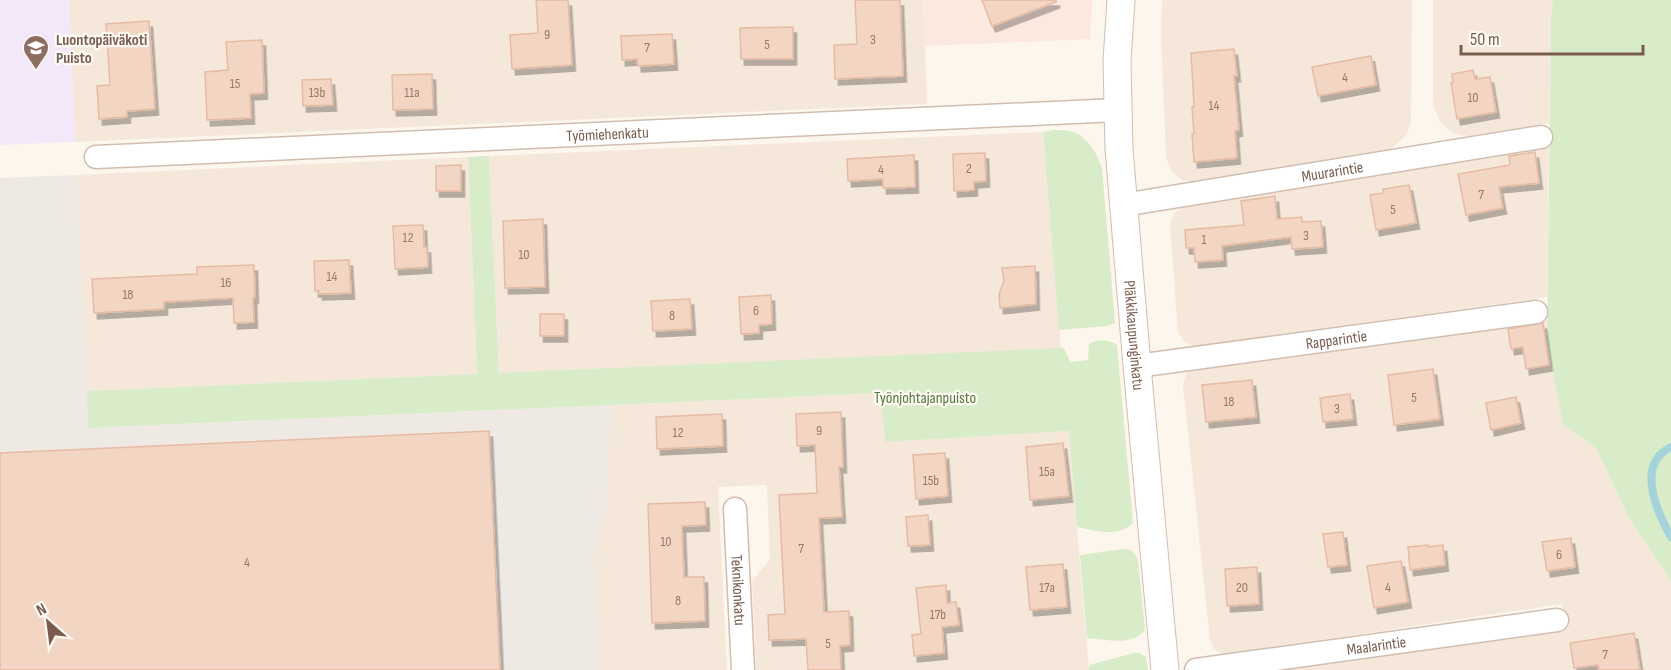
<svg xmlns="http://www.w3.org/2000/svg" width="1671" height="670" viewBox="0 0 1671 670" font-family="'Sofia Sans Condensed',sans-serif">
<defs>
<filter id="shadow"><feDropShadow dx="3.5" dy="6" stdDeviation="0" flood-color="#0004"/></filter>
</defs>
<rect width="100%" height="100%" fill="#fdf6ec"/>
<g fill="#f5e8da">
<path d="M 69,0 L 923,0 L 927,104 L 75,142 Z"/>
<path d="M 1162,0 L 1412,0 L 1411,116 L 1411,123 L 1406,135 L 1392,148 L 1381,152 L 1194,183 L 1181,180 L 1172,172 L 1166,157 L 1161,34 Z"/>
<path d="M 1433,0 L 1553,0 L 1551,17 L 1549,123 L 1468,136 L 1453,133 L 1441,123 L 1434,108 L 1433,100 Z"/>
<path d="M 1043,132 L 1061,349 L 499,373 L 489,156 Z"/>
<path d="M 1549,145 L 1547,297 L 1195,346 L 1190,345 L 1185,342 L 1178,333 L 1170,223 L 1174,214 L 1182,207 Z"/>
<path d="M 468,157 L 477,374 L 87,391 L 77,175 Z"/>
<path d="M 1547,320 L 1547,340 L 1563,425 L 1596,448 L 1630,520 L 1671,581 L 1671,670 L 1262,670 L 1566,625 L 1562,604 L 1227,654 L 1221,654 L 1216,651 L 1210,640 L 1183,384 L 1186,374 L 1190,370 L 1195,368 Z"/>
<path d="M 880,393 L 885,442 L 1069,431 L 1089,670 L 756,670 L 752,581 L 770,559 L 767,485 L 718,487 L 727,670 L 600,670 L 594,555 L 606,512 L 612,405 Z"/>
</g>
<path fill="#fde8e0" d="M 923,0 L 1092,0 L 1090,39 L 925,46 Z"/>
<path fill="#efe9e4" d="M 77,175 L 89,428 L 612,405 L 606,512 L 594,555 L 600,670 L 0,670 L 0,178 Z"/>
<path fill="#f3e8fa" d="M 0,0 L 69,0 L 75,142 L 0,145 Z"/>
<g fill="#d8ecc9">
<path d="M 1553,0 L 1671,0 L 1671,581 L 1630,520 L 1596,448 L 1563,425 L 1547,339 L 1551,17 Z"/>
<path d="M 1054,130 C 1060,130 1067,130 1073,132 C 1088,137 1097,154 1102,168 L 1115,323 L 1107,326 L 1059,330 L 1043,132 Z"/>
<path d="M 489,156 L 499,373 L 1064,348 L 1070,362 L 1088,360 L 1089,344 C 1098,338 1110,340 1117,345 L 1133,523 C 1117,538 1096,531 1077,527 L 1069,431 L 885,442 L 880,393 L 88,428 L 87,391 L 477,374 L 468,157 Z"/>
<path d="M 1123,549 C 1131,549 1135,552 1138,560 L 1145,630 C 1132,647 1106,639 1087,638 L 1080,555 Z"/>
<path d="M 1134,653 L 1139,653 L 1146,657 L 1148,670 L 1089,670 L 1089,665 Z"/>
</g>
<g fill="none" stroke-linecap="round" stroke-linejoin="round">
<path stroke="#a5d3da" stroke-width="8" d="M 1671,447 C 1635,464 1657,512 1671,537"/>
</g>
<g fill="#f3d5c3" stroke="#e6bba3" stroke-width="1.5" filter="url(#shadow)">
<path d="M 536,0 L 568,0 L 572,65 L 512,69 L 510,35 L 538,33 Z"/>
<path d="M 855,0 L 900,0 L 903,76 L 835,79 L 834,45 L 857,44 Z"/>
<path d="M 982,0 L 1056,0 L 1056,2 L 992,26 Z"/>
<path d="M 149,21 L 155,109 L 127,111 L 127,117 L 99,119 L 97,86 L 110,85 L 106,24 Z"/>
<path d="M 793,27 L 793,59 L 741,59 L 740,28 Z"/>
<path d="M 672,34 L 674,64 L 638,66 L 637,59 L 622,60 L 621,36 Z"/>
<path d="M 262,40 L 264,93 L 250,94 L 251,118 L 207,120 L 205,72 L 228,70 L 226,42 Z"/>
<path d="M 1234,49 L 1237,76 L 1234,76 L 1239,130 L 1235,131 L 1237,158 L 1194,162 L 1192,134 L 1194,134 L 1192,107 L 1194,107 L 1191,53 Z"/>
<path d="M 1371,56 L 1376,85 L 1318,96 L 1312,67 Z"/>
<path d="M 1473,70 L 1475,79 L 1490,77 L 1496,112 L 1457,119 L 1451,83 L 1453,83 L 1452,74 Z"/>
<path d="M 432,74 L 433,109 L 393,110 L 392,75 Z"/>
<path d="M 331,79 L 333,105 L 303,106 L 302,80 Z"/>
<path d="M 1535,152 L 1539,183 L 1499,187 L 1503,208 L 1466,215 L 1458,174 L 1510,165 L 1509,156 Z"/>
<path d="M 985,153 L 986,181 L 974,182 L 974,190 L 954,191 L 953,154 Z"/>
<path d="M 914,155 L 915,187 L 883,188 L 883,179 L 848,181 L 847,159 Z"/>
<path d="M 461,165 L 461,191 L 436,191 L 436,166 Z"/>
<path d="M 1409,185 L 1416,223 L 1376,230 L 1370,195 L 1384,193 L 1383,189 Z"/>
<path d="M 1275,196 L 1277,219 L 1302,217 L 1302,222 L 1321,221 L 1323,247 L 1292,249 L 1291,237 L 1222,246 L 1223,260 L 1195,262 L 1194,248 L 1186,248 L 1185,230 L 1244,225 L 1241,201 Z"/>
<path d="M 543,219 L 545,287 L 505,288 L 503,221 Z"/>
<path d="M 423,225 L 424,247 L 427,247 L 428,267 L 395,269 L 393,226 Z"/>
<path d="M 349,260 L 351,293 L 319,294 L 319,291 L 315,291 L 314,261 Z"/>
<path d="M 254,265 L 255,297 L 253,298 L 254,322 L 234,323 L 233,298 L 164,302 L 164,309 L 94,313 L 92,279 L 197,274 L 197,267 Z"/>
<path d="M 1035,266 L 1036,304 L 1000,308 L 999,294 L 1004,281 L 1002,268 Z"/>
<path d="M 771,295 L 772,324 L 759,325 L 759,333 L 741,334 L 739,297 Z"/>
<path d="M 690,299 L 692,329 L 653,331 L 651,301 Z"/>
<rect x="540" y="314" width="24" height="22"/>
<path d="M 1543,323 L 1549,365 L 1526,369 L 1523,347 L 1511,349 L 1508,329 Z"/>
<path d="M 1433,369 L 1440,419 L 1394,425 L 1388,375 Z"/>
<path d="M 1252,380 L 1256,417 L 1206,422 L 1202,385 Z"/>
<path d="M 1350,394 L 1353,419 L 1323,422 L 1320,398 Z"/>
<path d="M 1516,397 L 1521,423 L 1491,430 L 1486,403 Z"/>
<path d="M 841,412 L 843,467 L 839,467 L 842,517 L 819,518 L 824,612 L 849,611 L 850,645 L 840,646 L 841,670 L 808,670 L 806,639 L 769,640 L 768,615 L 785,614 L 779,495 L 817,493 L 815,445 L 797,446 L 796,414 Z"/>
<path d="M 722,414 L 723,446 L 657,449 L 656,417 Z"/>
<path d="M 489,431 L 500,670 L 0,670 L 0,453 Z"/>
<path d="M 1063,443 L 1069,496 L 1030,500 L 1026,447 Z"/>
<path d="M 945,453 L 948,496 L 916,499 L 913,455 Z"/>
<path d="M 705,502 L 706,525 L 682,526 L 684,577 L 704,577 L 705,621 L 652,623 L 648,504 Z"/>
<path d="M 928,515 L 930,545 L 908,546 L 906,517 Z"/>
<path d="M 1343,532 L 1347,565 L 1328,567 L 1323,534 Z"/>
<path d="M 1571,538 L 1575,567 L 1547,571 L 1542,542 Z"/>
<path d="M 1428,545 L 1428,547 L 1443,545 L 1445,565 L 1410,570 L 1408,547 Z"/>
<path d="M 1401,561 L 1408,602 L 1374,608 L 1367,566 Z"/>
<path d="M 1063,564 L 1067,607 L 1030,610 L 1026,567 Z"/>
<path d="M 1257,567 L 1259,604 L 1227,606 L 1225,569 Z"/>
<path d="M 946,585 L 947,603 L 956,602 L 959,625 L 942,627 L 944,653 L 914,656 L 912,635 L 921,634 L 916,588 Z"/>
<path d="M 1634,633 L 1640,670 L 1599,670 L 1598,665 L 1574,668 L 1570,643 Z"/>
</g>
<g fill="none" stroke-linecap="round" stroke-linejoin="round">
<defs>
<g id="minor">
<path id="s1" d="M 96,157 L 1117,110"/>
<path id="s2" d="M 1123,205 L 1541,137"/>
<path id="s3" d="M 1137,366 L 1536,312"/>
<path id="s4" d="M 735,509 L 743,670"/>
<path id="s5" d="M 1196,670 L 1557,620"/>
</g>
<g id="tertiary">
<path id="s6" d="M 1121,0 L 1117,61 L 1119,149 L 1137,366 L 1165,670"/>
</g>
</defs>
<use href="#minor" stroke="#d1beb0" stroke-width="25"/>
<use href="#tertiary" stroke="#d1beb0" stroke-width="29"/>
<use href="#minor" stroke="#fff" stroke-width="22"/>
<use href="#tertiary" stroke="#fff" stroke-width="27"/>
</g>
<defs>
<symbol id="school-pin" viewBox="-11 -11 22 30"><path d="M0 17L-7.5 6A9.5 9.5 0 1 1 7.5 6Z" fill="#8d6e63" stroke="#fffaf3"/><path d="M0-5L7-2L0 1L-7-2ZM-4 1L0 2.5L4 1V4Q0 6-4 4Z" fill="#fff"/></symbol>
</defs>
<g fill-rule="evenodd">
<use href="#school-pin" x="21" y="33" width="30" height="40"/>
</g>
<g text-anchor="middle" stroke-width="4.5" stroke-linejoin="round" paint-order="stroke">
<g font-size="14" fill="#987a6a">
<text x="547" y="39">9</text>
<text x="873" y="44">3</text>
<text x="767" y="49">5</text>
<text x="647" y="52">7</text>
<text x="1345" y="82">4</text>
<text x="235" y="88">15</text>
<text x="317" y="97">13b</text>
<text x="412" y="97">11a</text>
<text x="1473" y="102">10</text>
<text x="1214" y="110">14</text>
<text x="969" y="173">2</text>
<text x="881" y="174">4</text>
<text x="1481" y="199">7</text>
<text x="1393" y="214">5</text>
<text x="1306" y="240">3</text>
<text x="408" y="242">12</text>
<text x="1204" y="244">1</text>
<text x="524" y="259">10</text>
<text x="332" y="281">14</text>
<text x="226" y="287">16</text>
<text x="128" y="299">18</text>
<text x="756" y="315">6</text>
<text x="672" y="320">8</text>
<text x="1414" y="402">5</text>
<text x="1229" y="406">18</text>
<text x="1337" y="413">3</text>
<text x="819" y="435">9</text>
<text x="678" y="437">12</text>
<text x="1047" y="476">15a</text>
<text x="931" y="485">15b</text>
<text x="666" y="546">10</text>
<text x="801" y="553">7</text>
<text x="1559" y="559">6</text>
<text x="247" y="567">4</text>
<text x="1047" y="592">17a</text>
<text x="1242" y="592">20</text>
<text x="1388" y="592">4</text>
<text x="678" y="605">8</text>
<text x="938" y="619">17b</text>
<text x="828" y="648">5</text>
<text x="1605" y="659">7</text>
</g>
<g font-size="16" font-weight="bold" fill="#785e54" stroke="#fffaf3" text-anchor="start">
<text x="56" y="45">Luontopäiväkoti<tspan x="56" dy="18">Puisto</tspan></text>
</g>
<g font-size="16" fill="#7a5c4d" stroke="#fffaf3">
<text dy="6" stroke="none"><textPath href="#s1" startOffset="512">Työmiehenkatu</textPath></text>
<text dy="6" stroke="none"><textPath href="#s2" startOffset="212">Muurarintie</textPath></text>
<text dy="6" stroke="none"><textPath href="#s6" startOffset="336">Pläkkikaupunginkatu</textPath></text>
<text dy="6" stroke="none"><textPath href="#s3" startOffset="201">Rapparintie</textPath></text>
<text dy="6" stroke="none"><textPath href="#s4" startOffset="81">Teknikonkatu</textPath></text>
<text dy="6" stroke="none"><textPath href="#s5" startOffset="182">Maalarintie</textPath></text>
</g>
<g font-size="16" fill="#537a41" stroke="#fffaf3">
<text x="925" y="403">Työnjohtajanpuisto</text>
</g>
</g>
<g transform="translate(48 622) rotate(332)" stroke="#fffaf3" stroke-width="4.5" paint-order="stroke">
<path d="M0-4.5L10 22L0 15L-10 22Z" fill="#7a5c4d"/>
<text y="-9" font-size="16" font-weight="bold" text-anchor="middle" fill="#7a5c4d">N</text>
</g>
<path d="M1461 45v9h182v-9" fill="none" stroke="#7a5c4d" stroke-width="3"/>
<text x="1470" y="45" font-size="18" fill="#7a5c4d" stroke="#fffaf3" stroke-width="4.5" paint-order="stroke">50 m</text>
</svg>
